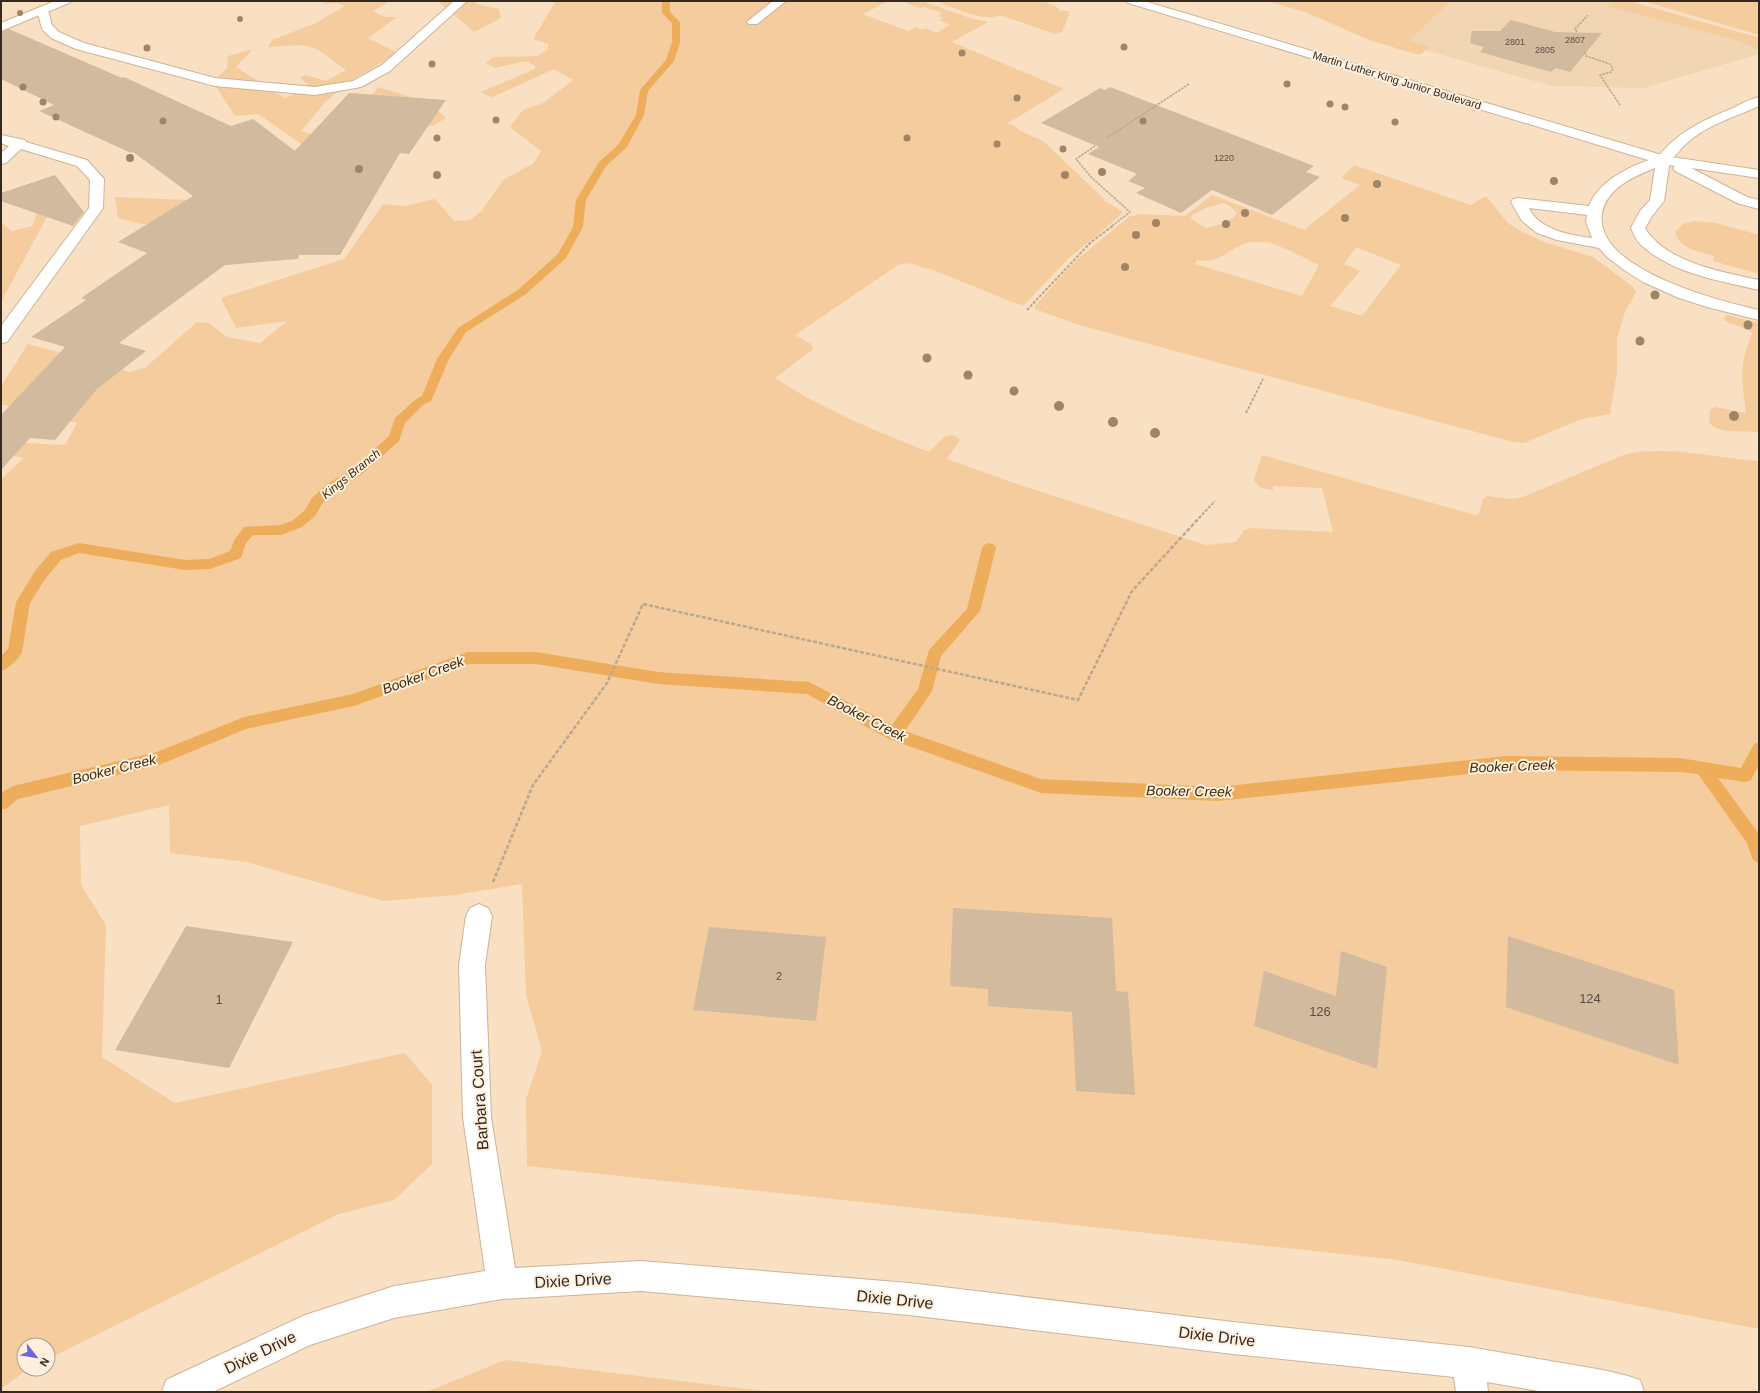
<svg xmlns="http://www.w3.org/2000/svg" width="1760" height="1393" viewBox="0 0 1760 1393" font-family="Helvetica,sans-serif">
<rect width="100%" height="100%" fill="#f9e0c3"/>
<path fill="#f2d5b2" d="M 1444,1 L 1615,1 L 1759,37 L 1759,54 L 1644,88 L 1552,86 L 1400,43 Z"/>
<g fill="#f4cc9d" fill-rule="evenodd">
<path d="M 329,1 L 390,1 L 373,11 L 384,17 L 397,17 L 368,38 L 398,53 L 355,78 L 326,101 L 301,131 L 316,136 L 344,133 L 378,87 L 430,103 L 446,118 L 433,126 L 426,126 L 283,156 L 303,145 L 258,114 L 235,116 L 213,82 L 227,68 L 228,56 L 253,49 L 236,67 L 285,98 L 310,87 L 300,77 L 306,75 L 326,81 L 346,70 L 317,49 L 302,45 L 268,47 L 272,40 L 316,23 L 345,6 L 337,3 L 323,4 Z"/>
<path d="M 439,1 L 477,1 L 476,4 L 499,9 L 501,18 L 474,32 L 439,2 Z"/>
<path d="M 556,1 L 888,1 L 863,14 L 908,31 L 915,27 L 922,30 L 925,28 L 936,33 L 950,25 L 939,20 L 943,18 L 938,16 L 942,13 L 924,7 L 920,8 L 906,3 L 910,1 L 922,1 L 970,18 L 988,22 L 952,42 L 1064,89 L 1008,123 L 1018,128 L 1018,130 L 1043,141 L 1104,199 L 1104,201 L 1122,211 L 1122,214 L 1069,258 L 1024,305 L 1017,304 L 928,268 L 926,269 C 916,264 908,262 898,265 L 795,335 L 811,344 L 813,348 L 812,350 L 775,378 C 820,408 878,432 929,452 L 945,436 L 954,435 L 960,440 L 947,459 L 1017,484 L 1206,545 L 1236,542 L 1244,530 L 1252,528 L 1333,532 L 1322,488 L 1273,486 L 1273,490 C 1264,489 1258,488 1254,480 L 1262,455 L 1475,515 L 1479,514 L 1483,499 L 1487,496 L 1510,499 L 1523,497 L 1626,454 C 1668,445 1716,458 1759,461 L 1759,1329 L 1398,1260 L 527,1166 L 526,1099 L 542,1051 L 526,995 L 522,884 L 455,895 L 383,901 L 246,862 L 170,853 L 169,805 L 80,826 L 81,885 L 106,925 L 102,1057 L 175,1103 L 405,1053 L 432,1085 L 432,1164 L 394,1200 L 339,1214 L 48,1359 L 48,1345 L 24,1345 L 24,1369 L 28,1369 L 1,1389 L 1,479 L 24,458 L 1,454 L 1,442 L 65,445 L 77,423 L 1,404 L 1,386 L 28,344 L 130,372 L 146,367 L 197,322 L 209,323 L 227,337 L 260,343 L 287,321 L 236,328 L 221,298 L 344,259 L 383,204 L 405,206 L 435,199 L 454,221 L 470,220 L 481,212 L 503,180 L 534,163 L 541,151 L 510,127 L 523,110 L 543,103 L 573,80 L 554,69 L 493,97 L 488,96 L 481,92 L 535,69 L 535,66 L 526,61 L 495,68 L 486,63 L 493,57 L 537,56 L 548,50 L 548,44 L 533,39 Z"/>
<path d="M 936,1 L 1042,1 L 1056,6 L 1060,11 L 1069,11 L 1069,15 L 1062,32 L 1055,34 L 1000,15 C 984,23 953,7 936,1 Z"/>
<path d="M 1267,1 L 1451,1 L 1409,40 L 1431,47 L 1419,55 L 1369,40 L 1305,12 Z"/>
<path d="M 1614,1 L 1629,1 L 1759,38 L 1759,49 L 1732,39 L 1608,6 Z"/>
<path d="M 1643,1 L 1759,1 L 1759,35 Z"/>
<path d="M 1354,165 L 1471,205 L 1484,197 L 1487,197 L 1507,222 L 1518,230 L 1544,242 L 1593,257 L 1632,286 L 1636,292 L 1625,312 L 1617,339 L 1617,372 L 1610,414 L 1582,419 L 1524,443 L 1513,442 L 1123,337 L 1076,324 L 1035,309 L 1035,306 L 1072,264 L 1130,216 L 1135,216 L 1138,214 L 1185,216 L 1212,195 L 1304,230 L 1360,185 L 1341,178 ZM 1223,203 L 1230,206 L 1237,213 C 1230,223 1218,225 1206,228 L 1191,219 L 1192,215 L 1206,208 ZM 1268,242 L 1291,251 L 1319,265 L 1302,296 L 1195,264 L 1197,260 C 1220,265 1226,250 1246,243 C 1252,241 1262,243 1268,242 ZM 1356,247 L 1401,265 L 1362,316 L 1330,306 L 1360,271 L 1344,264 Z"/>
<path d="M 115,197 L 213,201 L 180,223 L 141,224 L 118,218 Z"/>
<path d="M 37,213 L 48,215 L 1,302 L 1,223 L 12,231 L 32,226 Z"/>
<path d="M 1694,221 L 1716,223 L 1759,235 L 1759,274 L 1713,261 L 1714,256 C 1700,252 1679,249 1675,232 L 1683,224 Z"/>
<path d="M 1727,315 L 1759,323 L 1759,432 C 1746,431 1716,434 1709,422 L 1710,410 L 1715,407 L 1746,413 C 1742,379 1738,365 1753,332 L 1725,321 L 1724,318 Z"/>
<path d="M 505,1360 L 772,1392 L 426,1392 Z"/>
</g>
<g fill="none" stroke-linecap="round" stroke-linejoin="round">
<g fill="#eead5b" fill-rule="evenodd">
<path d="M 662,1 L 670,1 L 670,12 L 680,22 L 680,42 L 674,61 L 648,91 L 644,115 L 627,147 L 606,166 L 586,200 L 583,227 L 566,258 L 526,294 L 466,332 L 449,359 L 431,401 L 423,405 L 405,423 L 399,441 L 361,475 L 337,490 L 322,504 L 315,516 L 302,527 L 281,535 L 253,535 L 246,543 L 241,558 L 210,569 L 185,570 L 79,553 L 61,560 L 45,579 L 30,603 L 22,652 C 18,660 9,668 1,671 L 1,656 L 8,649 L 16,602 L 35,571 L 51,552 L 79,543 L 185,560 L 209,559 L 230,551 L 235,539 L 244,527 L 280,525 L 292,521 L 305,510 L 312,498 L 327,484 L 353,469 L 389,436 L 395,418 L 415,400 L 422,396 L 437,359 L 458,328 L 518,290 L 558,254 L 573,227 L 576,200 L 599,162 L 618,145 L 636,115 L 640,90 L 666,60 L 672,42 L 672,23 L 662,13 Z"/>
<path d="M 989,543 L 994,545 L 996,548 L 980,611 L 941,656 L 932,691 L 905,731 L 1041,779 L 1218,787 L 1506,756 L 1680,758 L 1741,768 L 1754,744 L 1759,742 L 1759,764 L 1751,780 L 1745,782 L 1718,778 L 1759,834 L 1759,863 L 1753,860 L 1747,843 L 1698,774 L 1680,772 L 1506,770 L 1218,801 L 1041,793 L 889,739 L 807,694 L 658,684 L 536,664 L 469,664 L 354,706 L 246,729 L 159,765 L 18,799 L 7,808 L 1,810 L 1,793 L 13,786 L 157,752 L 244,717 L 353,694 L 468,652 L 536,652 L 658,672 L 809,682 L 892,725 L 918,689 L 929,650 L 967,609 L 982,548 L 984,545 Z"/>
</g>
</g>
<g fill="#d2ba9e">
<path d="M 1511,20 L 1555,32 L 1602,33 L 1570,72 L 1556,68 L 1551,72 L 1480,52 L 1484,47 L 1470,43 L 1472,31 L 1500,31 Z"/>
<path d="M 9,29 L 122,78 L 124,77 L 231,126 L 253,119 L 295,151 L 349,93 L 446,100 L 409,154 L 400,153 L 340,255 L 299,255 L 298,259 L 225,265 L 119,343 L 146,351 L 97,389 L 55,440 L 30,438 L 1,470 L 1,415 L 65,347 L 31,337 L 86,300 L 81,298 L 147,253 L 118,242 L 193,196 L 133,152 L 131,153 L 39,111 L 54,105 L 1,79 L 1,32 Z"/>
<path d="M 1110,87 L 1314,166 L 1306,172 L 1320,177 L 1272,215 L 1212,190 L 1181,213 L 1136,193 L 1145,188 L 1128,181 L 1137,174 L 1088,154 L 1099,147 L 1041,123 L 1100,88 L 1105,90 Z"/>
<path d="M 55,175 L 84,212 L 73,226 L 1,201 L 1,193 Z"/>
<path d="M 953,908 L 1112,918 L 1116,991 L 1128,992 L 1135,1095 L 1076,1091 L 1072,1012 L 988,1006 L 988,989 L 950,986 Z"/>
<path d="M 186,926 L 293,942 L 229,1068 L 115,1050 Z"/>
<path d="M 709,927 L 826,937 L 816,1021 L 693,1010 Z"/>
<path d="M 1508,936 L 1674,990 L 1679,1065 L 1506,1007 Z"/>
<path d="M 1341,951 L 1387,967 L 1377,1069 L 1254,1026 L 1264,971 L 1336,996 Z"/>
</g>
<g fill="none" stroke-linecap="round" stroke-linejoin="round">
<defs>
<g id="service">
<path d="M 454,1 L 467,1 L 390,71 L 361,87 L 315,95 L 215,86 L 76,49 L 51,38 L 42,29 L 37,9 L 43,6 L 47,7 L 52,25 L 59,32 L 84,43 L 215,78 L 315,87 L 353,81 L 382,65 Z"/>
<path d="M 773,1 L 786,1 L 757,24 L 749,24 L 747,22 L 749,20 Z"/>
<path d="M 1663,156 L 1668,157 L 1670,160 L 1664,201 L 1652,216 L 1645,228 C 1666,263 1723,272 1759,280 L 1759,290 C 1718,280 1672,274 1640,244 C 1636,240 1633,233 1631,228 L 1640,211 L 1650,200 L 1655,168 C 1633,177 1607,188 1602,213 C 1593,269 1719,301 1759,310 L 1759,320 L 1707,307 L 1679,298 L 1643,282 L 1624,270 L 1607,257 L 1599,248 L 1557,240 L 1537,233 L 1522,221 L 1511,202 L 1513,199 L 1518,198 L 1589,206 C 1600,178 1636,163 1663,156 ZM 1529,208 L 1587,215 L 1586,222 L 1592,238 C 1570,235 1539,230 1529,208 Z"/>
</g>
<g id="minor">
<path d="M 55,1 L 71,1 L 69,3 L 1,31 L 1,23 Z"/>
<path d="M 1,135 L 25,140 L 26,142 L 87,160 L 104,179 L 103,208 L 7,342 L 1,343 L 1,326 L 89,208 L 90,180 L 77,166 L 21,149 L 6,163 L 1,164 L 1,153 L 9,146 L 1,143 Z"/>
<path d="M 479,904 L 488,908 L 492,916 L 485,965 L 491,1117 L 515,1268 L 641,1261 L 909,1283 L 1233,1322 L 1469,1347 L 1603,1370 L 1628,1376 L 1640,1380 L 1644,1392 L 1544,1392 L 1487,1382 L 1488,1392 L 1456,1392 L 1454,1377 L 1233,1354 L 909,1315 L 641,1291 L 502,1299 L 394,1318 L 310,1345 L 213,1392 L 162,1392 L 166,1380 L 305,1315 L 394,1286 L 485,1271 L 463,1117 L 459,965 L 466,916 L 470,908 Z"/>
</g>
<path id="secondary" d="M 1759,97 L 1759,106 C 1735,117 1707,125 1687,143 C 1678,151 1670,166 1658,163 L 1656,160 C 1675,133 1703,120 1733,108 C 1741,104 1750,99 1759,97 Z"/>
<path id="primary" d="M 1126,1 L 1144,1 L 1665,156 L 1759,170 L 1759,178 L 1691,168 L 1747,197 L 1759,200 L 1759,209 L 1737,203 L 1675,171 L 1673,168 L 1675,166 L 1658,163 L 1128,3 Z"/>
</defs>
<use href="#service" stroke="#ccb498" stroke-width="2"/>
<use href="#minor" stroke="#ccb498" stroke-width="2"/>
<use href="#secondary" stroke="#ccb498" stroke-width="2"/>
<use href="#primary" stroke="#ccb498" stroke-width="2"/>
<g stroke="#bca790" stroke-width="1.5" stroke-dasharray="2.5 1" stroke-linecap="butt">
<path d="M 1577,32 L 1575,29 L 1588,15"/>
<path d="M 1585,52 L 1586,56 L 1610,64 L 1613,69 L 1611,72 L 1600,75 L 1620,105"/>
<path d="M 1108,137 L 1189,84"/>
<path d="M 1095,146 L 1076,159 L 1092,178 L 1130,212 L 1112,226"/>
</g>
<g stroke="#bca790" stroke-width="2" stroke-dasharray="3 1.5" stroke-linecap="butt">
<path d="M 1027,310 L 1091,242 L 1114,225"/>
<path d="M 1246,413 L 1263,379"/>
<path d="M 1199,518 L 1215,501"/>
</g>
<path stroke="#bca790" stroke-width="2.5" stroke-dasharray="4 2" stroke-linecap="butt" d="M 493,882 L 533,785 L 607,683 L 643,604 L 1078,700 L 1132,591 L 1200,517"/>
<use href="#service" fill="#fff" fill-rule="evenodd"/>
<use href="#minor" fill="#fff" fill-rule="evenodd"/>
<use href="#secondary" fill="#fff" fill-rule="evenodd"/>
<use href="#primary" fill="#fff" fill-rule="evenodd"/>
</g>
<g fill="#9f8565">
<circle cx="20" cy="13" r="3"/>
<circle cx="240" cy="19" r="3"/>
<circle cx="1124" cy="47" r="3.5"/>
<circle cx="147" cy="48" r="3.5"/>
<circle cx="962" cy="53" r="3.5"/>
<circle cx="432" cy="64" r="3.5"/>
<circle cx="1287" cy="84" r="3.5"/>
<circle cx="23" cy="87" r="3.5"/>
<circle cx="1017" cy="98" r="3.5"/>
<circle cx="43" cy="102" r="3.5"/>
<circle cx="1330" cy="104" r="3.5"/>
<circle cx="1345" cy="107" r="3.5"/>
<circle cx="56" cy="117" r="3.5"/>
<circle cx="496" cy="120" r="3.5"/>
<circle cx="163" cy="121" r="3.5"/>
<circle cx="1143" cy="121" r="3.5"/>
<circle cx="1395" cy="122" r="3.5"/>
<circle cx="437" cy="138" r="3.5"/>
<circle cx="907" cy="138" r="3.5"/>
<circle cx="997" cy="144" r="3.5"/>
<circle cx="1063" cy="149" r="3.5"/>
<circle cx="130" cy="158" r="4"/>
<circle cx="359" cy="169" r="4"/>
<circle cx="1102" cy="172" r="4"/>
<circle cx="437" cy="175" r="4"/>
<circle cx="1065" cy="175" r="4"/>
<circle cx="1554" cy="181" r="4"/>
<circle cx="1377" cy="184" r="4"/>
<circle cx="1245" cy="213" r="4"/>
<circle cx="1345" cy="218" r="4"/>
<circle cx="1156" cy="223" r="4"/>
<circle cx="1226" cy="224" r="4"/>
<circle cx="1136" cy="235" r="4"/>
<circle cx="1125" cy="267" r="4"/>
<circle cx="1655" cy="295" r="4.5"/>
<circle cx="1748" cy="325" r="4.5"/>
<circle cx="1640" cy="341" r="4.5"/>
<circle cx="927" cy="358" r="4.5"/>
<circle cx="968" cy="375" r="4.5"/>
<circle cx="1014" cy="391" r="4.5"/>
<circle cx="1059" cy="406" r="5"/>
<circle cx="1734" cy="416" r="5"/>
<circle cx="1113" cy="422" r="5"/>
<circle cx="1155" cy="433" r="5"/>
</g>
<g text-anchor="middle" stroke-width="4" stroke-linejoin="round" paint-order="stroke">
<g font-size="9" fill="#5c4e40">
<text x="1575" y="43">2807</text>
<text x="1515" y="45">2801</text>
<text x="1545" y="53">2805</text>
<text x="1224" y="161">1220</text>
</g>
<g font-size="11" fill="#342a20" stroke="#feefde">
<text transform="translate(1397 80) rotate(17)" y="4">Martin Luther King Junior Boulevard</text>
</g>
<g font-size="11" fill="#5c4e40">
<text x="779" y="980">2</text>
</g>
<g font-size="12" font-style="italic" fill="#422904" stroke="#feefde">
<text transform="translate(351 474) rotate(-39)" y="4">Kings Branch</text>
</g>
<g font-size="13" fill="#5c4e40">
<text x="1590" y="1003">124</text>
<text x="219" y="1004">1</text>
<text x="1320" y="1016">126</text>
</g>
<g font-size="14" font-style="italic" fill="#422904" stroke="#feefde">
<text transform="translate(423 675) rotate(-20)" y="5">Booker Creek</text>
<text transform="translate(867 718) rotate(27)" y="5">Booker Creek</text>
<text transform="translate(1512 766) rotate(-2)" y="5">Booker Creek</text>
<text transform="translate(114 769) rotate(-14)" y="5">Booker Creek</text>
<text transform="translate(1189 791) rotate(1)" y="5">Booker Creek</text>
</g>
<g font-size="16" fill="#342a20" stroke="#feefde">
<text transform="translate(479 1100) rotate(-94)" y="6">Barbara Court</text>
<text transform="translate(573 1280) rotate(-3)" y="6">Dixie Drive</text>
<text transform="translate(895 1299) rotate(6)" y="6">Dixie Drive</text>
<text transform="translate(1217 1336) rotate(7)" y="6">Dixie Drive</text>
<text transform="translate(260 1352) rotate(-26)" y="6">Dixie Drive</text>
</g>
</g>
<rect width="1760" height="1393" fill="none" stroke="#342a20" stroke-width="4"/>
<g transform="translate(36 1357) rotate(121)"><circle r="19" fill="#feefde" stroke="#ada092"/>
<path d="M0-3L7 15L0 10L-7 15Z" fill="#6b65de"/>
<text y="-6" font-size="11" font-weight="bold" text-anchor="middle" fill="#342a20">N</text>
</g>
</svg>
